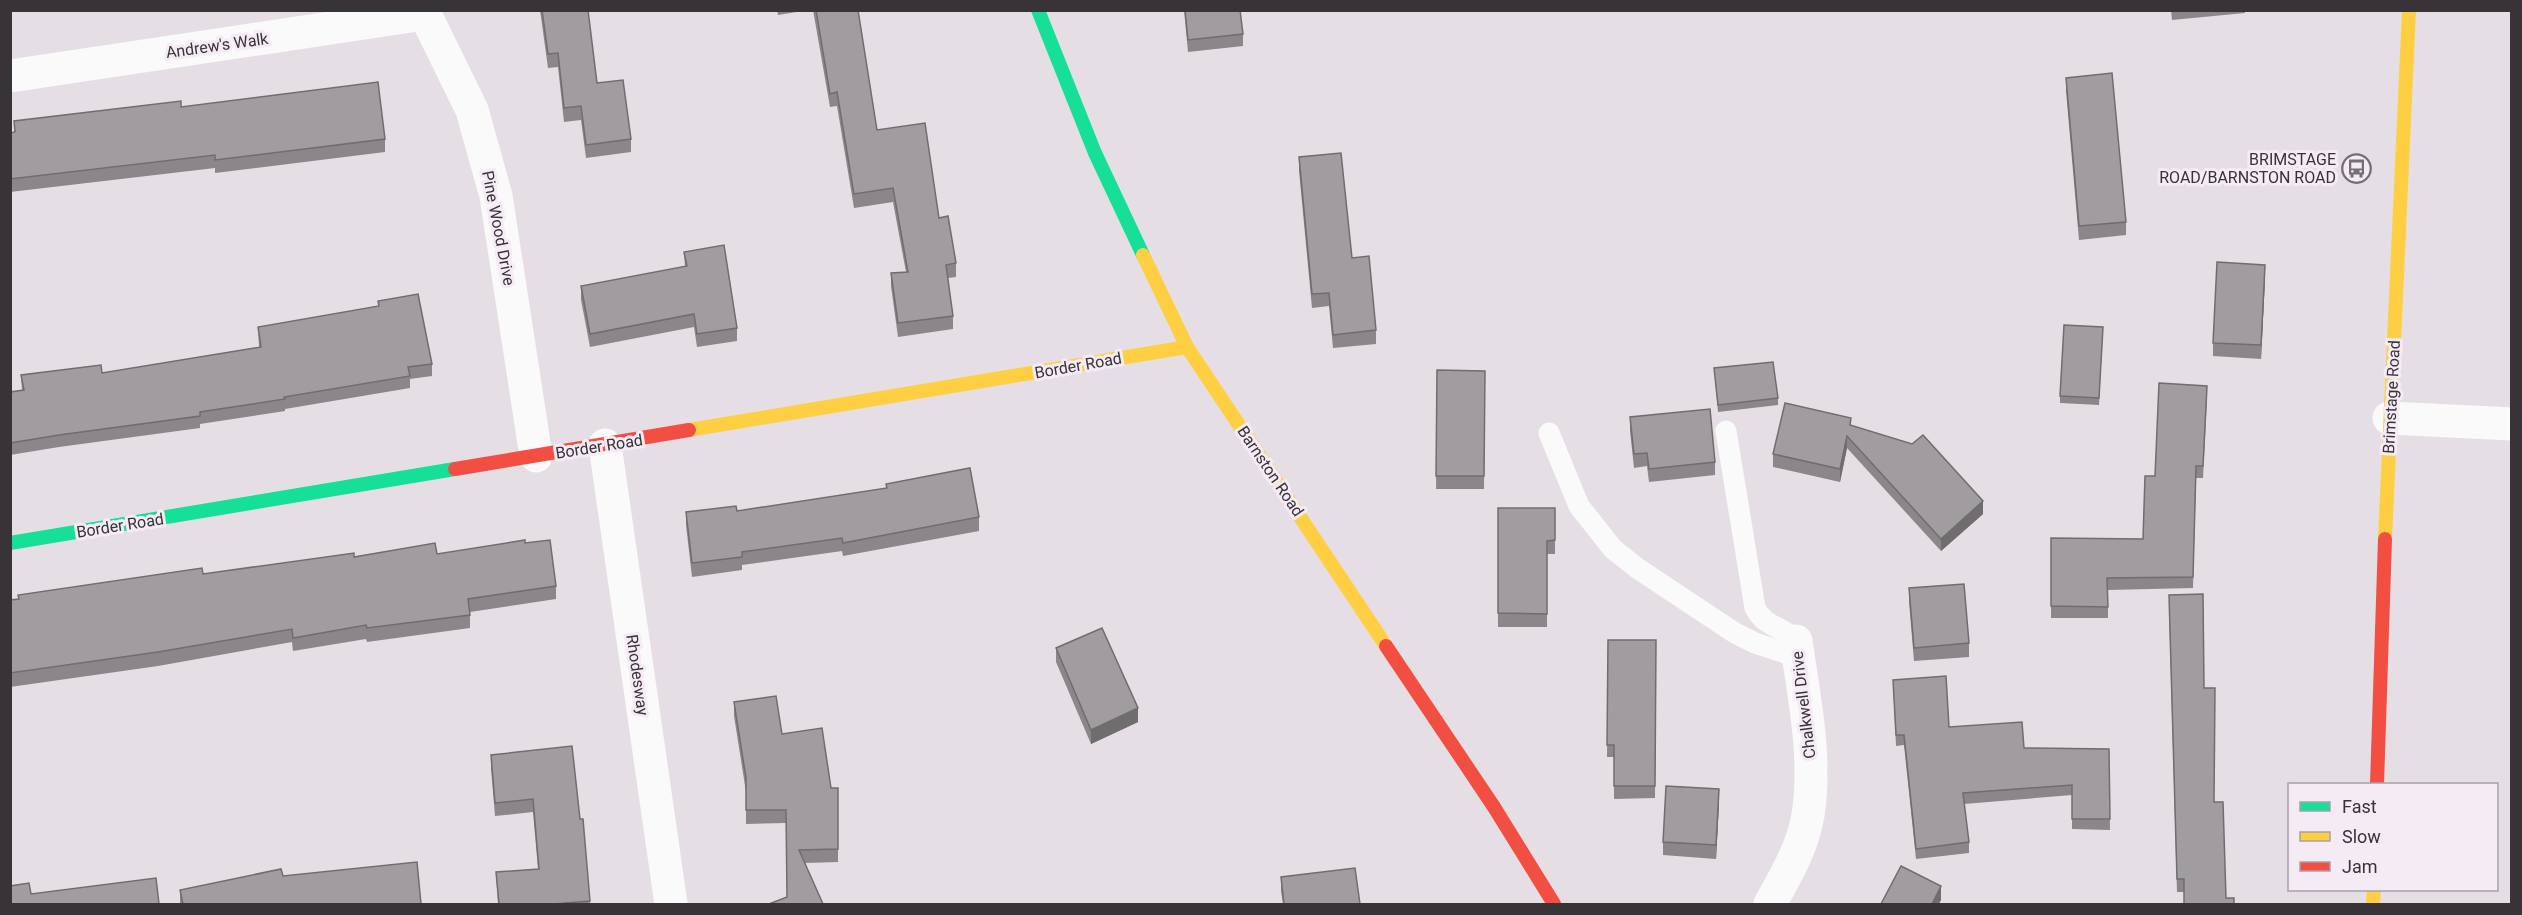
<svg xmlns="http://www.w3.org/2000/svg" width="2522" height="915" viewBox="0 0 2522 915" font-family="Roboto,sans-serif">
<rect width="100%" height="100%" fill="#e5dfe5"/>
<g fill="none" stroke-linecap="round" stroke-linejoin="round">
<g stroke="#fbfafb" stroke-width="21">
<path d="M 1726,431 L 1755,608 C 1766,629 1783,625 1796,641"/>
<path d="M 1549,433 L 1579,506 L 1613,549 L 1637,568 L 1735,633 L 1755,643 L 1798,657"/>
</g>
<g stroke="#fbfafb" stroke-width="33">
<path d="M 423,10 L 472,110 L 496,196 L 536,456"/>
<path d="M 10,76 L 424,14"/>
<path d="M 2389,418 L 2512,424"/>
<path d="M 605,445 L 671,904"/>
<path d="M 1770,904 C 1785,877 1803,847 1808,815 C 1817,758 1804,697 1796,641"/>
</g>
<g stroke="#16e098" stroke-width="14">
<path d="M 1038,10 L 1095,153 L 1143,255"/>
<path d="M 10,543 L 455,469"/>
</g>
<g stroke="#ffcf43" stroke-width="14">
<path d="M 1143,255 L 1187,347 L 1386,646"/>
<path d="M 689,430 L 1187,347"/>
<path d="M 2385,539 L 2409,10"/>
<path d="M 2373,904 L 2374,890"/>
</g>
<g stroke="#f24e42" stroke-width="14">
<path d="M 455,469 L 689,430"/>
<path d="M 1386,646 L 1494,807 L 1554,904"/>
<path d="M 2377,784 L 2385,539"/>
</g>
</g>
<g fill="#8a8689">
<path d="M 540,10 L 588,10 L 597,83 L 631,139 L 631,152 L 586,158 L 581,120 L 564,122 L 558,67 L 548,68 Z"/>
<path d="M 777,10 L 809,10 L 778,15 Z"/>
<path d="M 813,10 L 858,10 L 877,130 L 939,218 L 956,263 L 956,277 L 948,278 L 953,316 L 953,329 L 898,337 L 891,286 L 891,273 L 906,272 L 893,202 L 854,208 L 837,106 L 830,107 Z"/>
<path d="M 1184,10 L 1240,10 L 1243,34 L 1243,46 L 1188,52 Z"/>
<path d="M 2171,10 L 2245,10 L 2245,13 L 2172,20 Z"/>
<path d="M 2066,78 L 2126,222 L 2126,235 L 2079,240 L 2066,91 Z"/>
<path d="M 181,107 L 385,139 L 385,152 L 215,173 L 215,168 L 10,192 L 10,133 L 14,132 L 14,121 Z"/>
<path d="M 1299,157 L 1352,258 L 1376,330 L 1376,344 L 1333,348 L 1329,306 L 1312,308 L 1299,171 Z"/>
<path d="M 684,252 L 737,328 L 737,341 L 697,347 L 694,327 L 590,347 L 581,300 L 581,286 L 685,267 Z"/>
<path d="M 2265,278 L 2261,359 L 2213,356 L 2213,343 Z"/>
<path d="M 378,301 L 432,364 L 432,376 L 410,379 L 410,388 L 285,409 L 285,411 L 200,424 L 200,428 L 59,447 L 10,455 L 10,392 L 22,390 L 21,375 L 102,373 L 259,347 L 258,327 L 378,307 Z"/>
<path d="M 2103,327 L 2099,405 L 2060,403 L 2060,396 Z"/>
<path d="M 1714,368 L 1778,398 L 1778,405 L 1718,412 Z"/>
<path d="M 1437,370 L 1485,371 L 1484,489 L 1436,489 Z"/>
<path d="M 2207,398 L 2203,478 L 2196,478 L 2193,588 L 2108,590 L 2108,618 L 2051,618 L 2051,538 L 2143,539 L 2155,476 Z"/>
<path d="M 1630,417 L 1715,462 L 1715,475 L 1649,482 L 1647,466 L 1634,468 L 1630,431 Z"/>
<path d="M 1851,426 L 1983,514 L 1941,551 L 1847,448 L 1840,482 L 1773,467 L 1773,454 Z"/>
<path d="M 886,484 L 979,517 L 979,531 L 843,556 L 842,551 L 742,565 L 742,570 L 692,577 L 686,525 L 686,512 L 737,511 L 886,488 Z"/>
<path d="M 1498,508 L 1555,508 L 1555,554 L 1547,554 L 1547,627 L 1498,627 Z"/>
<path d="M 525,543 L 556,586 L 556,599 L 470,612 L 470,628 L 367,642 L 366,639 L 293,651 L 292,642 L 158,666 L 10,687 L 10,600 L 203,574 L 354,557 L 437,554 Z"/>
<path d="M 1909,588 L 1969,643 L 1969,657 L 1914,661 L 1909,602 Z"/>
<path d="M 2169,608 L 2204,688 L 2214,802 L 2226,898 L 2234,904 L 2184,892 L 2177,892 Z"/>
<path d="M 1608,640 L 1656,640 L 1655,798 L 1614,799 L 1614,757 L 1607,757 Z"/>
<path d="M 1056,648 L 1138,722 L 1091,744 L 1056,662 Z"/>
<path d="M 1893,680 L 1949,727 L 2024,748 L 2109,749 L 2110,830 L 2072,829 L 2072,795 L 1964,804 L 1969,842 L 1969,853 L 1916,859 L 1904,745 L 1896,746 Z"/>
<path d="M 734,702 L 782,734 L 831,788 L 838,788 L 838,862 L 805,863 L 787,897 L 786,823 L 746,824 L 746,792 L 734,716 Z"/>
<path d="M 491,755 L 580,819 L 583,819 L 590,904 L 498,904 L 496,872 L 538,869 L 533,812 L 495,816 L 491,768 Z"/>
<path d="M 1719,802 L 1716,859 L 1663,855 L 1663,842 Z"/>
<path d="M 283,876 L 421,904 L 180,904 L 180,890 Z"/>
<path d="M 1281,877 L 1360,904 L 1283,904 L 1281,891 Z"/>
</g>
<g fill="#706d6f">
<path d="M 2265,265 L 2265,278 L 2261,359 L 2261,345 Z"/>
<path d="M 1847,436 L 1847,448 L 1840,482 L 1840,469 Z"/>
<path d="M 1983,501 L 1983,514 L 1941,551 L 1941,539 Z"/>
<path d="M 1138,708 L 1138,722 L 1091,744 L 1091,730 Z"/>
<path d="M 1719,789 L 1719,802 L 1716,859 L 1716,845 Z"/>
<path d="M 1941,886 L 1941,900 L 1939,904 L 1932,904 Z"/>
</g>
<g fill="#a09c9f" stroke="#706d6f" stroke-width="1.5">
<path d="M 542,10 L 588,10 L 597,83 L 623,80 L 631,139 L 586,145 L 581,106 L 564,108 L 558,53 L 548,54 Z"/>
<path d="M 816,10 L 858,10 L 877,130 L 925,123 L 939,218 L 948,216 L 956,263 L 946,265 L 953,316 L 898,323 L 891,273 L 908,272 L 893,188 L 854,194 L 837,92 L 830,94 Z"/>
<path d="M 1185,10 L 1240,10 L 1243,34 L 1188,40 Z"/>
<path d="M 2112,73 L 2126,222 L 2079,226 L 2066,78 Z"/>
<path d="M 378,82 L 385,139 L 215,160 L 215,155 L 10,179 L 10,133 L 15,132 L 14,121 L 181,101 L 181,107 Z"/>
<path d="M 1341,153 L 1352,258 L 1369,256 L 1376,330 L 1333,335 L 1329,293 L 1312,294 L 1299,157 Z"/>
<path d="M 724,245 L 737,328 L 697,334 L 694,314 L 590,334 L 581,286 L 687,266 L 684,252 Z"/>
<path d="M 2217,262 L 2265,265 L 2261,345 L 2213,343 Z"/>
<path d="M 418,294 L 432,364 L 408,367 L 410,376 L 284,397 L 285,399 L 200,412 L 200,416 L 59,435 L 10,443 L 10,392 L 24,390 L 21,375 L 101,365 L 102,373 L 261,347 L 258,327 L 379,306 L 378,301 Z"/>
<path d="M 2064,325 L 2103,327 L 2099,398 L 2060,396 Z"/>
<path d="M 1773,362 L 1778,398 L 1718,405 L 1714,368 Z"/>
<path d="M 1437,370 L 1485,371 L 1484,476 L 1436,476 Z"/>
<path d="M 2159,383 L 2207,386 L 2203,466 L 2196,466 L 2193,577 L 2107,578 L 2108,607 L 2051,606 L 2051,538 L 2143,539 L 2145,476 L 2155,476 Z"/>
<path d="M 1785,403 L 1851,418 L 1850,425 L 1912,444 L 1923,435 L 1983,501 L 1941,539 L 1847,436 L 1840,469 L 1773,454 Z"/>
<path d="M 1710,409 L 1715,462 L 1649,469 L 1647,453 L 1634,454 L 1630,417 Z"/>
<path d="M 970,468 L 979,517 L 843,543 L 842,538 L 742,552 L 742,557 L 692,563 L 686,512 L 736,506 L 737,511 L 887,488 L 886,484 Z"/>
<path d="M 1498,508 L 1555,508 L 1555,540 L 1547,541 L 1547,614 L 1498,613 Z"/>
<path d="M 525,540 L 525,543 L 550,540 L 556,586 L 468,599 L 470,615 L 367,628 L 366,625 L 293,638 L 292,629 L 158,652 L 10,673 L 10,600 L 19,599 L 18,595 L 202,568 L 203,574 L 354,553 L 354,557 L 435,543 L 437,554 Z"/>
<path d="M 1964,584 L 1969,643 L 1914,648 L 1909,588 Z"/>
<path d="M 2203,594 L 2204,688 L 2215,688 L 2214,802 L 2223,802 L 2226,898 L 2234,898 L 2234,904 L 2184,904 L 2184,879 L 2177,879 L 2169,595 Z"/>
<path d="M 1102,628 L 1138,708 L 1091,730 L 1056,648 Z"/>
<path d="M 1608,640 L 1656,640 L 1655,786 L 1614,786 L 1614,745 L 1607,745 Z"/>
<path d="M 1946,676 L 1949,727 L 2022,722 L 2024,748 L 2109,749 L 2110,819 L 2072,819 L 2072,785 L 1963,793 L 1969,842 L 1916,849 L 1904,735 L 1896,735 L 1893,680 Z"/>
<path d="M 776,696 L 782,734 L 822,728 L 831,788 L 838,788 L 838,849 L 799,850 L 823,904 L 769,904 L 787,897 L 786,810 L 746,810 L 746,778 L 734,702 Z"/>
<path d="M 572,746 L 580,819 L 583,819 L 590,901 L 553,904 L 499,904 L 496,872 L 539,869 L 533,799 L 495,803 L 491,755 Z"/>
<path d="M 1666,786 L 1719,789 L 1716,845 L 1663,842 Z"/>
<path d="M 417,862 L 421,904 L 183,904 L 180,890 L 281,869 L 283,876 Z"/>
<path d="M 1901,866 L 1941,886 L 1932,904 L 1881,904 Z"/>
<path d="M 1355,868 L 1360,904 L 1284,904 L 1281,877 Z"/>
<path d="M 156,878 L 159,904 L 10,904 L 10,886 L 29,883 L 31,894 Z"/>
</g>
<defs>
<symbol id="bus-ring" viewBox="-11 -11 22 22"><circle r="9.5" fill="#f4ebf4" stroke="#746f74" stroke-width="1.5"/><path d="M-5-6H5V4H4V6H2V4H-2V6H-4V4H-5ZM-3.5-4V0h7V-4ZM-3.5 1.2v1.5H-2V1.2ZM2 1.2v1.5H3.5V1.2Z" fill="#746f74"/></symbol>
</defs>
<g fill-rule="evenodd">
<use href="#bus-ring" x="2340" y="152" width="33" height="33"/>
</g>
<g text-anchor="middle" stroke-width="6" stroke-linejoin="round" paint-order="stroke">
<g font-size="16" fill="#373337" stroke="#f4ebf4">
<text transform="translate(217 45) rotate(-8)" y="6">Andrew's Walk</text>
<text transform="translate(499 228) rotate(79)" y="6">Pine Wood Drive</text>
<text transform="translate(1078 365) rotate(-10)" y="6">Border Road</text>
<text transform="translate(2391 397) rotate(-87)" y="6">Brimstage Road</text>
<text transform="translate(599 446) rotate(-9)" y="6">Border Road</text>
<text transform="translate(1271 471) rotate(56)" y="6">Barnston Road</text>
<text transform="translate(120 525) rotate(-9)" y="6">Border Road</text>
<text transform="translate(638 675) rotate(82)" y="6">Rhodesway</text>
<text transform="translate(1803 705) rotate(-97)" y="6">Chalkwell Drive</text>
</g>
<g font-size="16" fill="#373337" stroke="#f4ebf4" text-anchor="end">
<text x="2336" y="165">BRIMSTAGE<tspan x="2336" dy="18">ROAD/BARNSTON ROAD</tspan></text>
</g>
</g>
<rect width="2522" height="915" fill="none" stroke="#373337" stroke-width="24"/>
<rect x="2288" y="783" width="210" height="108" fill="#f4ebf4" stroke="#a8a1a8" stroke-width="1.5"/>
<rect x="2300" y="802" width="30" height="9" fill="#16e098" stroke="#a8a1a8" stroke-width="1.5"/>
<text x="2342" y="813" font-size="18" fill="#373337">Fast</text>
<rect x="2300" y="832" width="30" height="9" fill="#ffcf43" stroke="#a8a1a8" stroke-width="1.5"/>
<text x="2342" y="843" font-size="18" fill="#373337">Slow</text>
<rect x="2300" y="862" width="30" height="9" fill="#f24e42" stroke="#a8a1a8" stroke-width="1.5"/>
<text x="2342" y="873" font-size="18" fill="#373337">Jam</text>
</svg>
